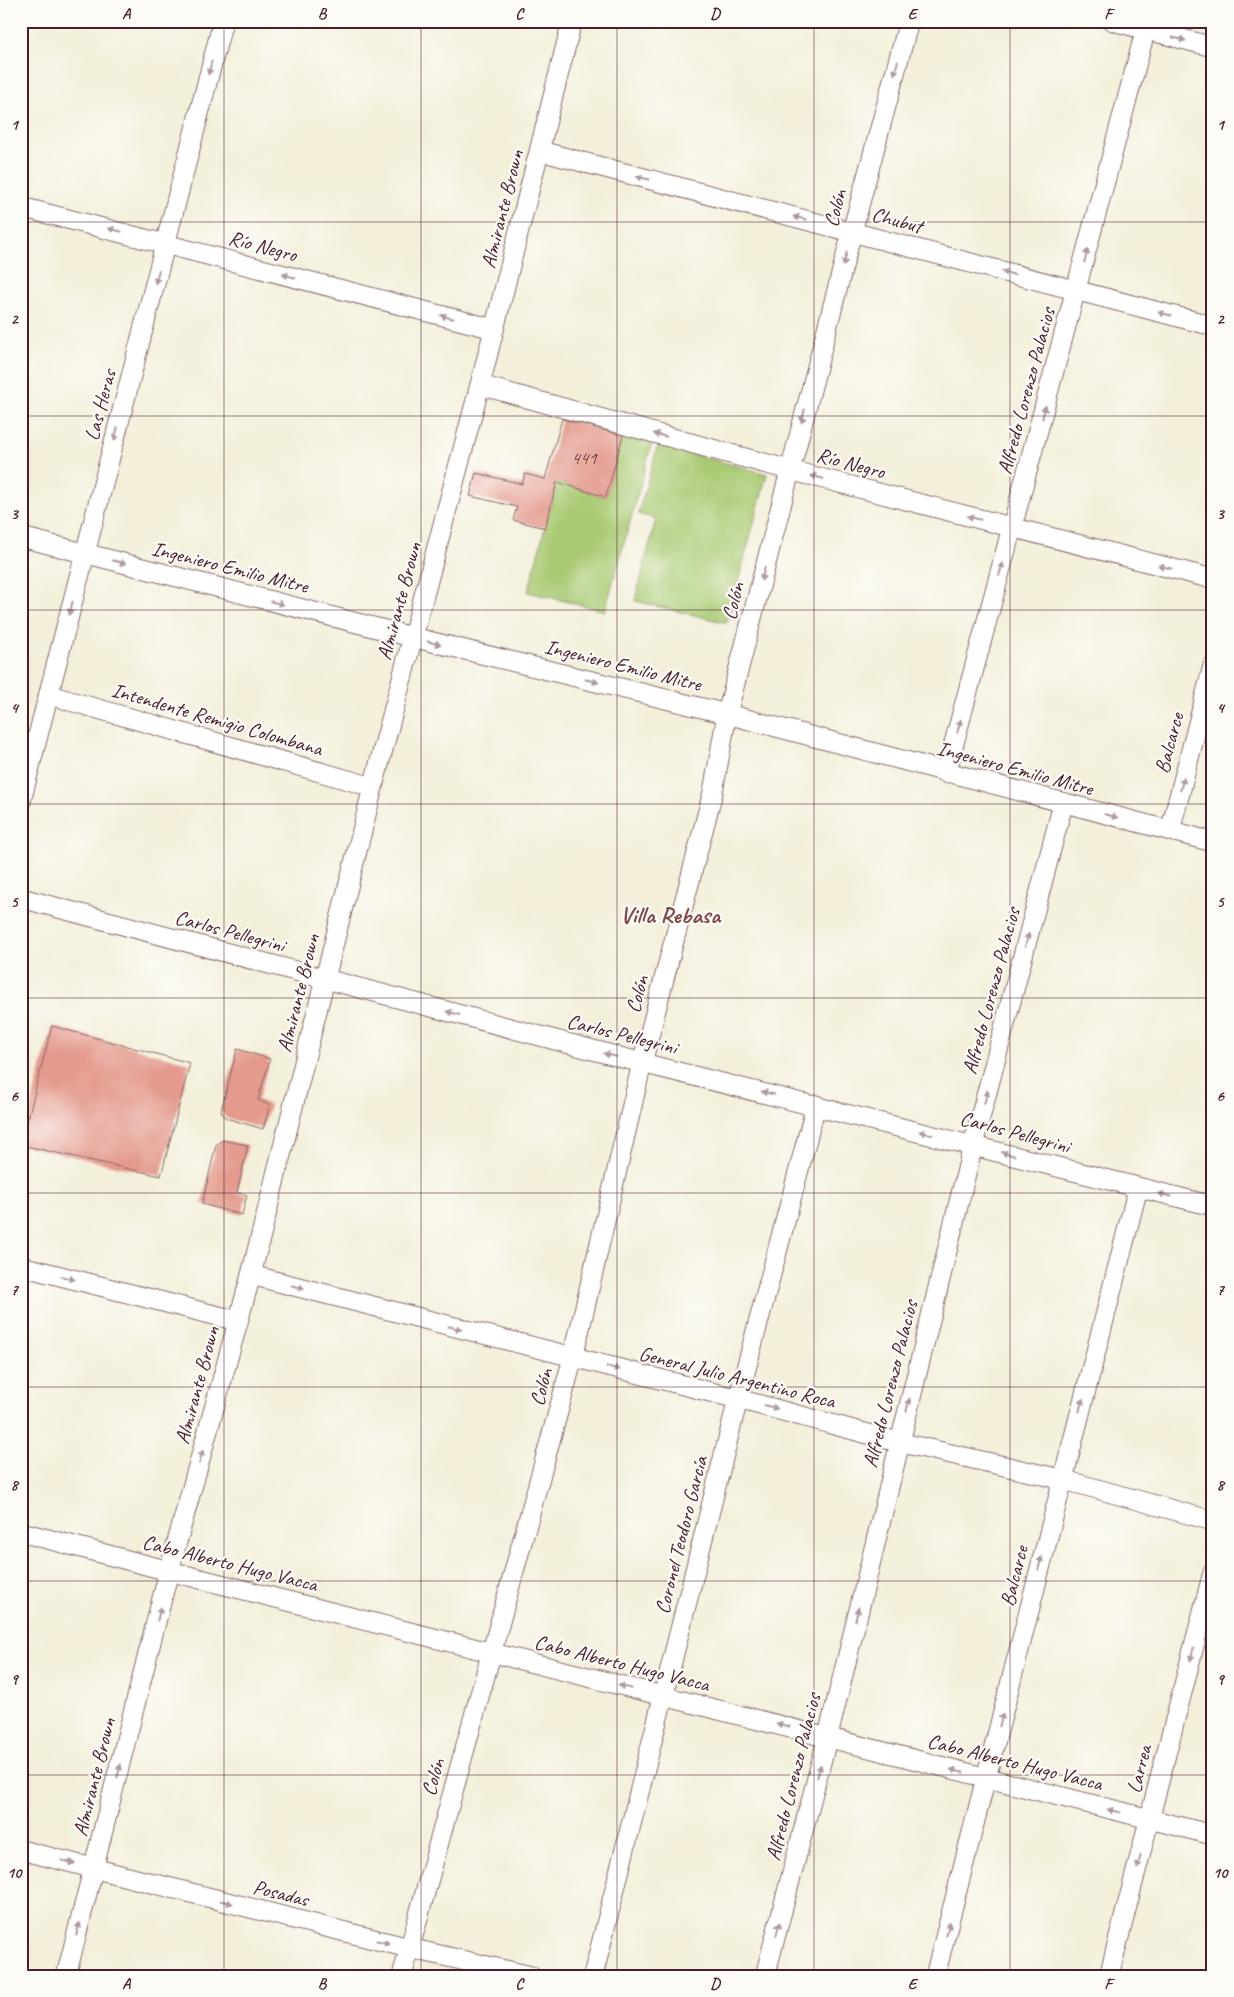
<svg xmlns="http://www.w3.org/2000/svg" width="1234" height="1997" viewBox="0 0 1234 1997" font-family="Caveat,sans-serif">
<rect width="100%" height="100%" fill="#fdfcf7"/>
<filter id="ink" filterUnits="userSpaceOnUse"><feTurbulence type="fractalNoise" baseFrequency=".02" numOctaves="2"/><feDisplacementMap in="SourceGraphic" scale="10" xChannelSelector="R" yChannelSelector="G"/><feConvolveMatrix kernelMatrix="1 2 1 2 8 2 1 2 1" color-interpolation-filters="sRGB"/></filter>
<filter id="wash" filterUnits="userSpaceOnUse"><feTurbulence type="fractalNoise" baseFrequency=".0096" numOctaves="4" result="noise"/><feDisplacementMap in="SourceGraphic" scale="20" xChannelSelector="R" yChannelSelector="G"/><feGaussianBlur stdDeviation="1.12" result="paint"/><feColorMatrix in="noise" values="0 0 0 0 0 0 0 0 0 0 0 0 0 0 0 0 0 1.4 0 .05"/><feComposite in="paint" operator="in"/></filter>
<g filter="url(#wash)">
<rect width="100%" height="100%" fill="#f3efda"/>
<g fill="#aacb74" stroke="#7a7550">
<path d="M 623,435 L 652,443 L 605,611 L 528,592 L 557,482 L 606,497 Z"/>
<path d="M 658,445 L 767,474 L 727,623 L 635,601 L 656,519 L 638,514 Z"/>
</g>
<g id="blocks">
<g fill="#e49a8d">
<path d="M 562,419 L 623,435 L 606,497 L 557,482 L 545,528 L 513,520 L 517,507 L 470,496 L 476,473 L 522,484 L 525,474 L 545,479 Z"/>
<path d="M 52,1026 L 190,1063 L 161,1176 L 21,1145 Z"/>
<path d="M 237,1049 L 270,1059 L 258,1100 L 270,1105 L 263,1129 L 226,1118 L 221,1111 Z"/>
<path d="M 222,1140 L 248,1145 L 237,1193 L 247,1195 L 242,1215 L 202,1204 L 216,1145 Z"/>
</g>
</g>
</g>
<g filter="url(#ink)">
<use href="#blocks" fill-opacity="0" stroke="#856868" stroke-width="1"/>
<g fill="none" stroke-linecap="round" stroke-linejoin="round">
<defs>
<g id="minor">
<path d="M 1113,21 L 1213,47"/>
<path d="M 540,151 L 1213,326"/>
<path d="M 21,207 L 494,329"/>
<path d="M 480,385 L 789,470 L 1213,579"/>
<path d="M 21,537 L 412,637 L 727,714 L 1213,842"/>
<path d="M 49,695 L 373,787"/>
<path d="M 946,773 L 1148,21"/>
<path d="M 21,801 L 223,21"/>
<path d="M 1170,831 L 1213,666"/>
<path d="M 21,898 L 642,1063 L 1213,1206"/>
<path d="M 21,1266 L 238,1321"/>
<path d="M 251,1275 L 738,1399 L 898,1442 L 1061,1479 L 1213,1521"/>
<path d="M 21,1532 L 169,1571 L 1213,1835"/>
<path d="M 21,1850 L 409,1948 L 531,1976"/>
<path d="M 66,1976 L 169,1571 L 251,1275 L 373,787 L 480,385 L 572,21"/>
<path d="M 402,1976 L 573,1358 L 642,1063 L 713,792 L 727,714 L 852,232 L 909,21"/>
<path d="M 593,1976 L 738,1399 L 816,1105"/>
<path d="M 765,1976 L 828,1736 L 973,1145 L 1063,804"/>
<path d="M 935,1976 L 1138,1188"/>
<path d="M 1109,1976 L 1213,1572"/>
</g>
</defs>
<use href="#minor" stroke="#856868" stroke-width="21"/>
<use href="#minor" stroke="#fff" stroke-width="19"/>
</g>
<defs><path id="oneway-solid" d="M-6-.8H1V-3.2L6.5 0L1 3.2V.8H-6Z" transform="scale(1.25)"/></defs>
<g fill="#ae9aa0">
<use href="#oneway-solid" transform="translate(1179 39) rotate(14)"/>
<use href="#oneway-solid" transform="translate(210 68) rotate(104)"/>
<use href="#oneway-solid" transform="translate(896 68) rotate(105)"/>
<use href="#oneway-solid" transform="translate(643 178) rotate(-166)"/>
<use href="#oneway-solid" transform="translate(800 218) rotate(-166)"/>
<use href="#oneway-solid" transform="translate(115 230) rotate(-166)"/>
<use href="#oneway-solid" transform="translate(1086 256) rotate(-75)"/>
<use href="#oneway-solid" transform="translate(845 259) rotate(105)"/>
<use href="#oneway-solid" transform="translate(1008 273) rotate(-165)"/>
<use href="#oneway-solid" transform="translate(289 276) rotate(-165)"/>
<use href="#oneway-solid" transform="translate(157 277) rotate(105)"/>
<use href="#oneway-solid" transform="translate(1165 314) rotate(-166)"/>
<use href="#oneway-solid" transform="translate(447 317) rotate(-165)"/>
<use href="#oneway-solid" transform="translate(1044 412) rotate(-75)"/>
<use href="#oneway-solid" transform="translate(803 416) rotate(105)"/>
<use href="#oneway-solid" transform="translate(116 434) rotate(105)"/>
<use href="#oneway-solid" transform="translate(660 435) rotate(-165)"/>
<use href="#oneway-solid" transform="translate(817 477) rotate(-165)"/>
<use href="#oneway-solid" transform="translate(974 518) rotate(-165)"/>
<use href="#oneway-solid" transform="translate(119 562) rotate(14)"/>
<use href="#oneway-solid" transform="translate(1165 567) rotate(-166)"/>
<use href="#oneway-solid" transform="translate(1001 569) rotate(-75)"/>
<use href="#oneway-solid" transform="translate(763 574) rotate(104)"/>
<use href="#oneway-solid" transform="translate(277 603) rotate(14)"/>
<use href="#oneway-solid" transform="translate(71 608) rotate(104)"/>
<use href="#oneway-solid" transform="translate(434 643) rotate(14)"/>
<use href="#oneway-solid" transform="translate(592 681) rotate(14)"/>
<use href="#oneway-solid" transform="translate(959 726) rotate(-75)"/>
<use href="#oneway-solid" transform="translate(1182 784) rotate(-75)"/>
<use href="#oneway-solid" transform="translate(1111 816) rotate(15)"/>
<use href="#oneway-solid" transform="translate(1027 940) rotate(-75)"/>
<use href="#oneway-solid" transform="translate(453 1013) rotate(-165)"/>
<use href="#oneway-solid" transform="translate(610 1055) rotate(-165)"/>
<use href="#oneway-solid" transform="translate(768 1093) rotate(-166)"/>
<use href="#oneway-solid" transform="translate(986 1097) rotate(-75)"/>
<use href="#oneway-solid" transform="translate(926 1133) rotate(-166)"/>
<use href="#oneway-solid" transform="translate(1008 1154) rotate(-165)"/>
<use href="#oneway-solid" transform="translate(1165 1195) rotate(-166)"/>
<use href="#oneway-solid" transform="translate(68 1278) rotate(14)"/>
<use href="#oneway-solid" transform="translate(298 1287) rotate(14)"/>
<use href="#oneway-solid" transform="translate(455 1328) rotate(14)"/>
<use href="#oneway-solid" transform="translate(613 1368) rotate(14)"/>
<use href="#oneway-solid" transform="translate(908 1405) rotate(-76)"/>
<use href="#oneway-solid" transform="translate(1081 1405) rotate(-75)"/>
<use href="#oneway-solid" transform="translate(771 1407) rotate(15)"/>
<use href="#oneway-solid" transform="translate(201 1457) rotate(-75)"/>
<use href="#oneway-solid" transform="translate(1040 1563) rotate(-76)"/>
<use href="#oneway-solid" transform="translate(159 1614) rotate(-76)"/>
<use href="#oneway-solid" transform="translate(857 1614) rotate(-77)"/>
<use href="#oneway-solid" transform="translate(1192 1654) rotate(104)"/>
<use href="#oneway-solid" transform="translate(625 1687) rotate(-166)"/>
<use href="#oneway-solid" transform="translate(1001 1720) rotate(-76)"/>
<use href="#oneway-solid" transform="translate(783 1725) rotate(-166)"/>
<use href="#oneway-solid" transform="translate(119 1771) rotate(-76)"/>
<use href="#oneway-solid" transform="translate(819 1771) rotate(-75)"/>
<use href="#oneway-solid" transform="translate(957 1771) rotate(-165)"/>
<use href="#oneway-solid" transform="translate(1114 1811) rotate(-166)"/>
<use href="#oneway-solid" transform="translate(68 1862) rotate(14)"/>
<use href="#oneway-solid" transform="translate(1139 1862) rotate(105)"/>
<use href="#oneway-solid" transform="translate(226 1902) rotate(14)"/>
<use href="#oneway-solid" transform="translate(78 1929) rotate(-75)"/>
<use href="#oneway-solid" transform="translate(778 1929) rotate(-75)"/>
<use href="#oneway-solid" transform="translate(948 1929) rotate(-76)"/>
<use href="#oneway-solid" transform="translate(383 1942) rotate(14)"/>
</g>
</g>
<path fill="none" stroke="#4a1f2b" stroke-width="1" stroke-opacity="0.55" d="M 224,21 L 224,1976M 421,21 L 421,1976M 617,21 L 617,1976M 814,21 L 814,1976M 1010,21 L 1010,1976M 21,222 L 1213,222M 21,416 L 1213,416M 21,610 L 1213,610M 21,804 L 1213,804M 21,998 L 1213,998M 21,1193 L 1213,1193M 21,1387 L 1213,1387M 21,1581 L 1213,1581M 21,1775 L 1213,1775"/>
<g text-anchor="middle" stroke-width="4.5" stroke-linejoin="round" paint-order="stroke">
<g font-size="19" fill="#703e44">
<text x="584" y="464">441</text>
</g>
<g font-size="21" fill="#4a1f2b" stroke="#fdfcf7">
<text transform="translate(835 208) rotate(-75)" y="7">Colón</text>
<text transform="translate(502 209) rotate(-76)" y="7">Almirante Brown</text>
<text transform="translate(897 220) rotate(15)" y="7">Chubut</text>
<text transform="translate(263 246) rotate(15)" y="7">Río Negro</text>
<text transform="translate(1026 391) rotate(-75)" y="7">Alfredo Lorenzo Palacios</text>
<text transform="translate(100 405) rotate(-75)" y="7">Las Heras</text>
<text transform="translate(851 463) rotate(15)" y="7">Río Negro</text>
<text transform="translate(230 567) rotate(14)" y="7">Ingeniero Emilio Mitre</text>
<text transform="translate(399 601) rotate(-75)" y="7">Almirante Brown</text>
<text transform="translate(733 601) rotate(-76)" y="7">Colón</text>
<text transform="translate(623 665) rotate(14)" y="7">Ingeniero Emilio Mitre</text>
<text transform="translate(217 719) rotate(16)" y="7">Intendente Remigio Colombana</text>
<text transform="translate(1169 743) rotate(-75)" y="7">Balcarce</text>
<text transform="translate(1015 768) rotate(15)" y="7">Ingeniero Emilio Mitre</text>
<text transform="translate(230 931) rotate(15)" y="7">Carlos Pellegrini</text>
<text transform="translate(991 991) rotate(-75)" y="7">Alfredo Lorenzo Palacios</text>
<text transform="translate(298 993) rotate(-76)" y="7">Almirante Brown</text>
<text transform="translate(637 994) rotate(-75)" y="7">Colón</text>
<text transform="translate(622 1034) rotate(14)" y="7">Carlos Pellegrini</text>
<text transform="translate(1015 1132) rotate(15)" y="7">Carlos Pellegrini</text>
<text transform="translate(737 1377) rotate(14)" y="7">General Julio Argentino Roca</text>
<text transform="translate(890 1384) rotate(-76)" y="7">Alfredo Lorenzo Palacios</text>
<text transform="translate(197 1385) rotate(-75)" y="7">Almirante Brown</text>
<text transform="translate(541 1387) rotate(-75)" y="7">Colón</text>
<text transform="translate(681 1535) rotate(-76)" y="7">Coronel Teodoro García</text>
<text transform="translate(230 1563) rotate(14)" y="7">Cabo Alberto Hugo Vacca</text>
<text transform="translate(1014 1576) rotate(-76)" y="7">Balcarce</text>
<text transform="translate(622 1663) rotate(14)" y="7">Cabo Alberto Hugo Vacca</text>
<text transform="translate(1015 1762) rotate(14)" y="7">Cabo Alberto Hugo Vacca</text>
<text transform="translate(1139 1769) rotate(-76)" y="7">Larrea</text>
<text transform="translate(94 1777) rotate(-76)" y="7">Almirante Brown</text>
<text transform="translate(433 1777) rotate(-74)" y="7">Colón</text>
<text transform="translate(793 1777) rotate(-76)" y="7">Alfredo Lorenzo Palacios</text>
<text transform="translate(281 1893) rotate(14)" y="7">Posadas</text>
</g>
<g font-size="24" font-weight="bold" fill="#804a4d" stroke="#fdfcf7">
<text x="670" y="923">Villa Rebasa</text>
</g>
</g>
<rect width="1234" height="1997" fill="none" stroke="#fdfcf7" stroke-width="55"/>
<rect x="28" y="28" width="1178" height="1942" fill="none" stroke="#4a1f2b" stroke-width="2"/>
<g font-size="16" text-anchor="middle" font-weight="bold" fill="#4a1f2b">
<text x="126" y="19">A</text>
<text x="322" y="19">B</text>
<text x="519" y="19">C</text>
<text x="715" y="19">D</text>
<text x="912" y="19">E</text>
<text x="1108" y="19">F</text>
<text x="14" y="130">1</text>
<text x="1220" y="130">1</text>
<text x="14" y="324">2</text>
<text x="1220" y="324">2</text>
<text x="14" y="519">3</text>
<text x="1220" y="519">3</text>
<text x="14" y="713">4</text>
<text x="1220" y="713">4</text>
<text x="14" y="907">5</text>
<text x="1220" y="907">5</text>
<text x="14" y="1101">6</text>
<text x="1220" y="1101">6</text>
<text x="14" y="1295">7</text>
<text x="1220" y="1295">7</text>
<text x="14" y="1490">8</text>
<text x="1220" y="1490">8</text>
<text x="14" y="1684">9</text>
<text x="1220" y="1684">9</text>
<text x="14" y="1878">10</text>
<text x="1220" y="1878">10</text>
<text x="126" y="1989">A</text>
<text x="322" y="1989">B</text>
<text x="519" y="1989">C</text>
<text x="715" y="1989">D</text>
<text x="912" y="1989">E</text>
<text x="1108" y="1989">F</text>
</g>
</svg>
